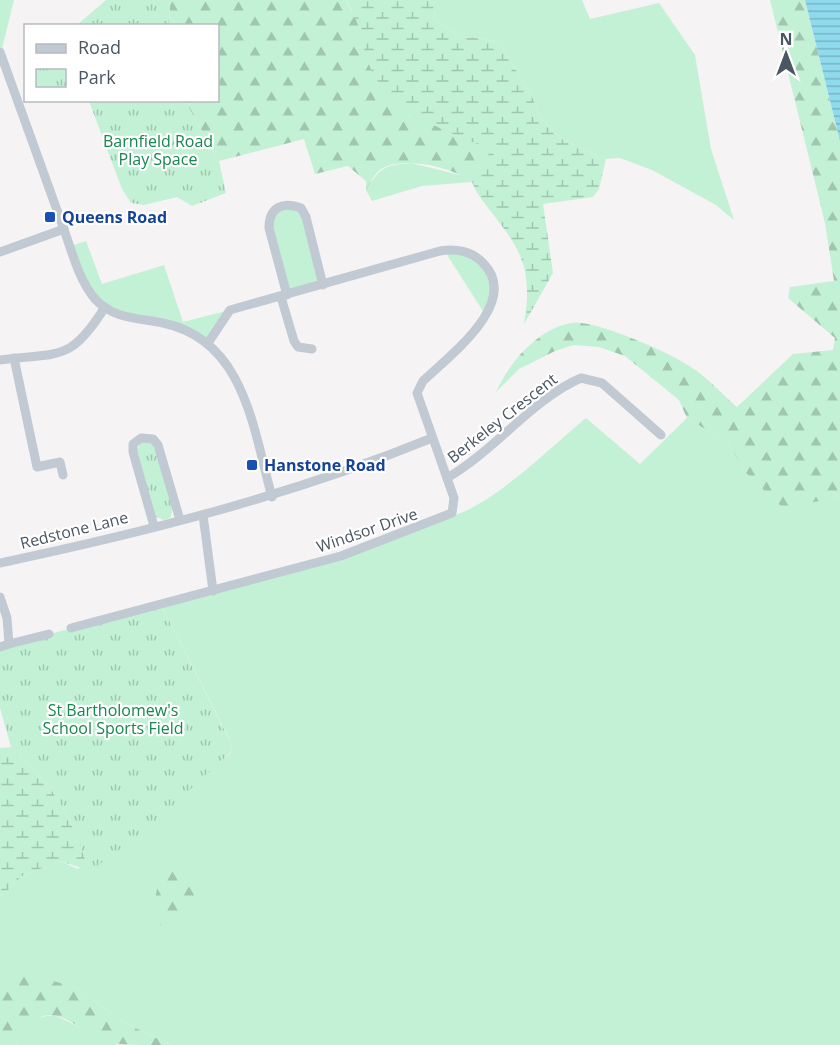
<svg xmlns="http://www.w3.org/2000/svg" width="840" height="1045" viewBox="0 0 840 1045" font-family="'Open Sans',sans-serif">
<defs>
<pattern id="forest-firs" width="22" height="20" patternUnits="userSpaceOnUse" patternTransform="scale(1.5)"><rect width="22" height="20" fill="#c3f1d5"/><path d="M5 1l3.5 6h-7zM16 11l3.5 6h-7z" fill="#a0c6b0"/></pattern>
<pattern id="wetland-marsh" width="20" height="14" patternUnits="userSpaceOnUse" patternTransform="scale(1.5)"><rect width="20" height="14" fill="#c3f1d5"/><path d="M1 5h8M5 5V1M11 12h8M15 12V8" fill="none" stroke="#a0c6b0"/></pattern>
<pattern id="park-tufts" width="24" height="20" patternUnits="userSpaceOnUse" patternTransform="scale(1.5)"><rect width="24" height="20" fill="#c3f1d5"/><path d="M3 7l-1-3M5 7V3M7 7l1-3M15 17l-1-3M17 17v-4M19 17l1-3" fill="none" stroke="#a0c6b0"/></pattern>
<pattern id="water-rules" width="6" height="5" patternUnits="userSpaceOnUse" patternTransform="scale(1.5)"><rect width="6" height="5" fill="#90daee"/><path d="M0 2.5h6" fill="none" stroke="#78b4c4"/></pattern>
</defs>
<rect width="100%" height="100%" fill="#f5f3f3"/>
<g fill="#c3f1d5">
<path d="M 0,0 L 14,0 L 1,53 L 0,53 Z"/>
<path d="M 433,0 L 582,0 L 590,19 L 659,3 L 695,55 L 711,149 L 734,220 L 716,205 L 652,170 L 620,158 L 606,159 L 561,139 L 540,117 L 531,94 L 498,42 L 459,35 L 435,20 Z"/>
<path d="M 411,163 L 464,176 L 472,182 L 422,186 L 372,201 L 366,190 C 380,168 384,165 411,163 Z"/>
<path d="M 301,208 L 323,285 L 287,295 L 269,228 L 273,210 Z"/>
<path d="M 86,241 L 102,284 L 164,265 L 183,322 L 230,310 L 208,343 C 174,322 128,327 97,300 C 87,292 76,258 70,246 Z"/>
<path d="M 444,250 L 476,257 L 493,283 L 486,316 Z"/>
<path d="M 586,418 L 640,464 L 687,418 L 728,443 L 746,473 L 783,507 L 840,497 L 840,1045 L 171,1045 L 125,1023 L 75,987 L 0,974 L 0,895 L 4,894 L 22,876 L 60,861 L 78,869 L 231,753 L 230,740 L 161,605 L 293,570 L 446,517 C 486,512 553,445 586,418 Z"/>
<path d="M 54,1015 L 117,1045 L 16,1045 C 27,1025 30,1017 54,1015 Z"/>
</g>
<g fill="url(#forest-firs)">
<path d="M 170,0 L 345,0 L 358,21 L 371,68 L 492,150 L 472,182 C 453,167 400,155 380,170 C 374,174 370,184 366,190 L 366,181 L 348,166 L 315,174 L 304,139 L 219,161 L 185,101 L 218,100 L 218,26 L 169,26 Z"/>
<path d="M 770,0 L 805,0 L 840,141 L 840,497 L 783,508 L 746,473 L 728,443 L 687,418 L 679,400 L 625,356 L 599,347 L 574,345 L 555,351 L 519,369 L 496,392 C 509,363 538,328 572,323 C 594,319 668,352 688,365 C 706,376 721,393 737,407 L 793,354 L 833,350 L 835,338 L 788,298 L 790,287 L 834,281 L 825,223 Z"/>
<path d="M 170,869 C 209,876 196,906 179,929 L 161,927 L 155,899 L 160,875 Z"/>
<path d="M 0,974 L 35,976 L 75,987 L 125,1023 L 171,1045 C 154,1045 132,1045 115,1044 C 72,1033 49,984 16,1045 L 0,1045 Z"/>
</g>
<g fill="url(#wetland-marsh)">
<path d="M 345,0 L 433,0 L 435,20 L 459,35 L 498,42 L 531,94 L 540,117 L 561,139 L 606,159 L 599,189 L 593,197 L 543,204 L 553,273 L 524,324 C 532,276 525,254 495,217 C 487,206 477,195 472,182 L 491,150 C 448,130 392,116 371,69 C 360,45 362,21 345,0 Z"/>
<path d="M 11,747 L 51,789 L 71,823 L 90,871 L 60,861 L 22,876 L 4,894 L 0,895 L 0,748 Z"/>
</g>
<g fill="url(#park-tufts)">
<path d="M 106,0 L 170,0 L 169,25 L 77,25 Z"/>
<path d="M 89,101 L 185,101 L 219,161 L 226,193 L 192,206 L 177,197 L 144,205 L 131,203 L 122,189 Z"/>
<path d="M 140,442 L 153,443 L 173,509 L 170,518 L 164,520 L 156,517 L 137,451 Z"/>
<path d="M 161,605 L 230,741 L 231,752 L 145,831 L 90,871 L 71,823 L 51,789 L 11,747 L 0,708 L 0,647 Z"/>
</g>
<path fill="url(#water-rules)" d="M 805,0 L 840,0 L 840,141 Z"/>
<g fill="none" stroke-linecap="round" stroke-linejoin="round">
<g stroke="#c1cad2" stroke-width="9">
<path d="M 0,52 C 21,109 41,167 62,224 C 71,248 78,279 95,299 C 113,319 139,318 163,323 C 245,340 253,429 272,497"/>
<path d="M 0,252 L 64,229"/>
<path d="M 287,295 L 269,228 C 269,207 283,201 301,208 L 306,217 L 323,285"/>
<path d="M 281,297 L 294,341 L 298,347 L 312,349"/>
<path d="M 14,358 L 37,467 L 60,462 L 63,475"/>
<path d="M 0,360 C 60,352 70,363 105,307"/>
<path d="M 447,478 C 494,451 534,398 581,378 L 602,383 L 661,435"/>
<path d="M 203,515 L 213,591"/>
<path d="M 154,526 L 133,452 L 133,444 L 141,438 L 153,439 L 158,445 L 180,520"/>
<path d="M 0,563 C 147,532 292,495 432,438"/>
<path d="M 0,597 L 7,618 L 9,644 L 0,647"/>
<path d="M 71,628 L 341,556 L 452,513 L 454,498 L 417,393 L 423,381 C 449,356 522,302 483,263 C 472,251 455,248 440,251 L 230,310 L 208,343"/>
<path d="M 9,644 L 49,634"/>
</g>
</g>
<g fill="#1a4fb4" stroke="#fff" stroke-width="2">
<rect x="44" y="211" width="12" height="12" rx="3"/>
<rect x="246" y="459" width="12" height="12" rx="3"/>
</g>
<g text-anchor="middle" stroke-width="4.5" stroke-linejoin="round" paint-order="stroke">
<g font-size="16" fill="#17864f" stroke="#fff">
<text x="158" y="147">Barnfield Road<tspan x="158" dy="18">Play Space</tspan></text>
<text x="113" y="716">St Bartholomew's<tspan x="113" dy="18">School Sports Field</tspan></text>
</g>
<g font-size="16" font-weight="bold" fill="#164399" stroke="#fff" text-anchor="start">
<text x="62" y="223">Queens Road</text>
<text x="264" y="471">Hanstone Road</text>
</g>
<g font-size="16" fill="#4a5661" stroke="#fff">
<text transform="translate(502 418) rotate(-38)" y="6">Berkeley Crescent</text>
<text transform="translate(74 530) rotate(-14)" y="6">Redstone Lane</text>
<text transform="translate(367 530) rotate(-19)" y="6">Windsor Drive</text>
</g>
</g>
<rect x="24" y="24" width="195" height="78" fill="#ffffff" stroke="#b7bbc0" stroke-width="1.5"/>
<rect x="36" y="44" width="30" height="9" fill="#c1cad2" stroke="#b7bbc0" stroke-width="1.5"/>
<text x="78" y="54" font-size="18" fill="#4a5661">Road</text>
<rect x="36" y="69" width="30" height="18" fill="url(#park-tufts)" stroke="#b7bbc0" stroke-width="1.5"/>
<text x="78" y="84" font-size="18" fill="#4a5661">Park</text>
<g transform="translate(786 54)" stroke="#ffffff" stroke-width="4.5" paint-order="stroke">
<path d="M0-4.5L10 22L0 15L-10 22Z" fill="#4a5661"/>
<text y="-9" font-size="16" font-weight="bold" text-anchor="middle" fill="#4a5661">N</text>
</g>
</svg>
